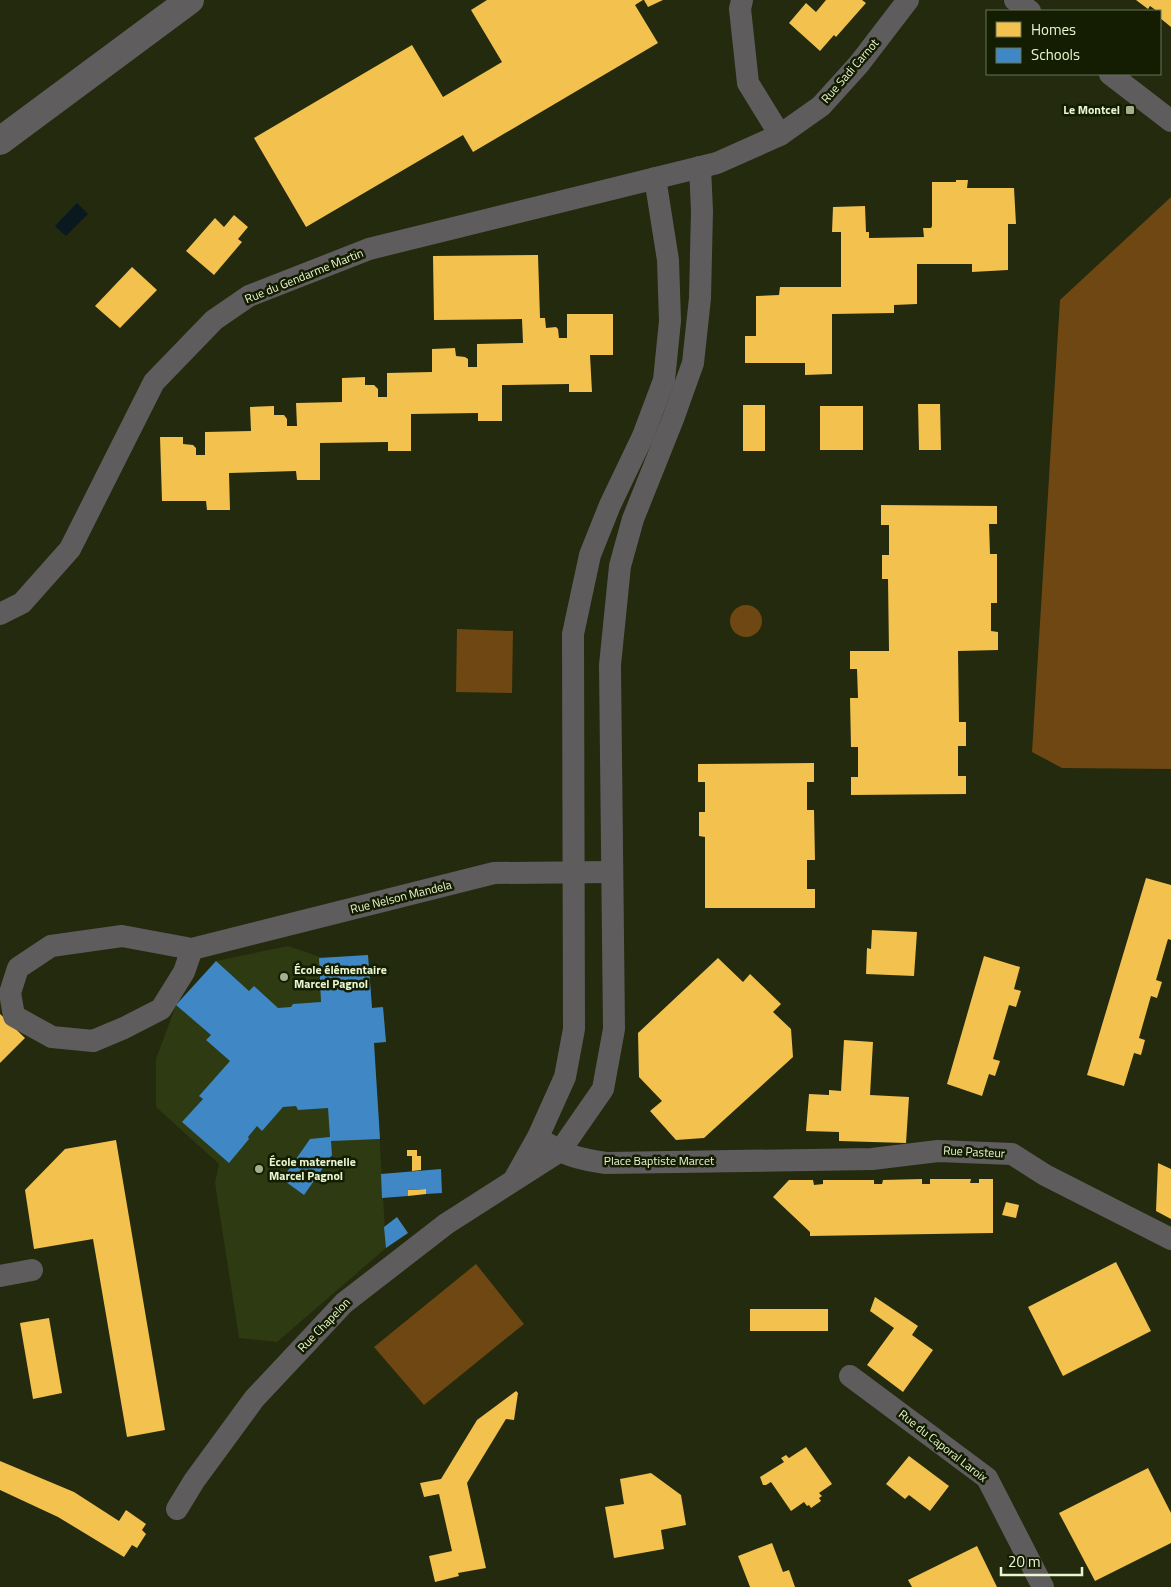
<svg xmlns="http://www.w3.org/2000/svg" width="1171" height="1587" viewBox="0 0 1171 1587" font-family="'Titillium Web',sans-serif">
<rect width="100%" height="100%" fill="#232a0d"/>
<path fill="#2e3a12" d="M 288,946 L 323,958 L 368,955 L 372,1008 L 383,1007 L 386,1042 L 374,1043 L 386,1248 L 277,1342 L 239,1338 L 215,1183 L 219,1164 L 156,1107 L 156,1059 L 176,1005 L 216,961 Z"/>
<g fill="#6e4713">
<path d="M 1171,197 L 1171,769 L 1062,768 L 1032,752 L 1060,300 Z"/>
<circle cx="746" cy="621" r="16"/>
<path d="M 457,629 L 513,631 L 512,693 L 456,692 Z"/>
<path d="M 476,1264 L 524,1324 L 424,1405 L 374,1347 Z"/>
</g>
<path fill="#0a1820" d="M 77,203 L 88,214 L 66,236 L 55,226 Z"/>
<g fill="#f2c14e">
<path d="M 487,0 L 643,0 L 635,5 L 658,43 L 473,152 L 463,135 L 306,227 L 254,138 L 412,45 L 443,97 L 502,62 L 471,10 Z"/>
<path d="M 644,0 L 663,0 L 648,7 Z"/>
<path d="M 826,0 L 862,0 L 866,3 L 836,37 L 834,35 L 820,51 L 789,23 L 806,3 L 816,12 Z"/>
<path d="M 1136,0 L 1171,0 L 1171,27 L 1160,18 L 1160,11 L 1157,11 L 1150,6 L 1148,9 Z"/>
<path d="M 956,180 L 968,180 L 967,188 L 1014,188 L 1016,224 L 1008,224 L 1008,270 L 972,272 L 972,264 L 917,264 L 917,304 L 894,305 L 894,313 L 832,314 L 832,374 L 805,375 L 805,363 L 745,363 L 745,336 L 756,336 L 756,296 L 779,295 L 780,287 L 841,287 L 841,232 L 832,232 L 833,207 L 865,206 L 866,232 L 869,232 L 869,238 L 924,237 L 923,228 L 931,228 L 932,226 L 932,182 L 956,182 Z"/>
<path d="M 234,215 L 248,227 L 238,239 L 242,242 L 214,275 L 186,251 L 215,218 L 224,227 Z"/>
<path d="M 538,255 L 540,318 L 545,318 L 546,328 L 556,327 L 558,329 L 559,338 L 567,338 L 567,314 L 613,314 L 613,355 L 590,355 L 592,392 L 569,392 L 569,384 L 502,385 L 502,421 L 478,421 L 478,413 L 411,414 L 411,451 L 388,451 L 388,442 L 320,443 L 320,480 L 297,480 L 296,471 L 229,473 L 230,510 L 207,510 L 206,501 L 162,501 L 160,437 L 183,437 L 183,444 L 193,445 L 196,448 L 196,455 L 205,455 L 205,432 L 251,431 L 250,407 L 274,406 L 274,415 L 284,415 L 287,419 L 287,426 L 297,426 L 296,403 L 342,402 L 342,378 L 365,377 L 365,385 L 374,385 L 378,389 L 378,397 L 387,397 L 387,373 L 432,372 L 432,349 L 455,348 L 456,356 L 465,357 L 468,359 L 468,367 L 477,367 L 477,344 L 523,343 L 522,319 L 434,320 L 433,256 Z"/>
<path d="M 132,267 L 157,290 L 120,328 L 95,306 Z"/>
<path d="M 918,404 L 940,404 L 941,450 L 919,450 Z"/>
<rect x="743" y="405" width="22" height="46"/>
<rect x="820" y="406" width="43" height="44"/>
<path d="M 881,505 L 997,506 L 997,524 L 989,524 L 990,554 L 997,554 L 997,603 L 991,603 L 991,631 L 998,632 L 998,650 L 958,651 L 959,722 L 966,722 L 966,746 L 958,746 L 958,776 L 966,776 L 966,794 L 851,795 L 851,777 L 858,777 L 858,747 L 851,747 L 850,698 L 858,698 L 857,669 L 850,669 L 850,651 L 889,651 L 888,579 L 882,579 L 882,555 L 889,555 L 889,525 L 881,525 Z"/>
<path d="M 814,763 L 814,782 L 807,782 L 807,810 L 814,810 L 815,860 L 807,860 L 807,889 L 815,889 L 815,908 L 705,908 L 705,837 L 699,836 L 699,812 L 705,812 L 705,782 L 698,782 L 698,764 Z"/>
<path d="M 1146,878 L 1171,885 L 1171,940 L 1168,939 L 1156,980 L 1162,982 L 1157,998 L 1151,996 L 1139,1038 L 1145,1040 L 1141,1055 L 1134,1053 L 1124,1086 L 1087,1075 Z"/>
<path d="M 872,930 L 917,932 L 914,976 L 866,974 L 867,948 L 871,949 Z"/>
<path d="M 984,956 L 1020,967 L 1014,989 L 1021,991 L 1016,1007 L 1009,1005 L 993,1059 L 1000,1061 L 995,1076 L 989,1074 L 982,1096 L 947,1084 Z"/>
<path d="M 718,958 L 743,982 L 750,974 L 781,1004 L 773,1012 L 791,1029 L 793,1057 L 704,1138 L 676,1140 L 650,1111 L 662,1101 L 639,1077 L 638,1033 Z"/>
<path d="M 0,1014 L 25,1038 L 0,1063 Z"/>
<path d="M 844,1040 L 873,1042 L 870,1095 L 909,1097 L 906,1143 L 839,1141 L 839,1132 L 806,1131 L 809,1094 L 829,1095 L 829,1090 L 841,1091 Z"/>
<path d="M 116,1140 L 165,1430 L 127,1437 L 93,1239 L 34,1249 L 25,1190 L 65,1149 Z"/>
<path d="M 407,1150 L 417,1150 L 417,1156 L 421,1156 L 421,1170 L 412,1171 L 412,1156 L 407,1156 Z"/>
<path d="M 1158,1163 L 1171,1169 L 1171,1219 L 1156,1211 Z"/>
<path d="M 922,1179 L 922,1184 L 930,1184 L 930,1179 L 971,1179 L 970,1183 L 979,1183 L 979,1179 L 993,1179 L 993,1233 L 810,1236 L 810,1232 L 773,1197 L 789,1180 L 813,1180 L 814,1185 L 823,1184 L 823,1180 L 874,1180 L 874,1184 L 882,1184 L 883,1180 Z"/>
<path d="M 426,1189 L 426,1194 L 408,1196 L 408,1190 Z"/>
<path d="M 1006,1202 L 1019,1205 L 1016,1218 L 1002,1215 Z"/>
<path d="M 1116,1262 L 1151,1331 L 1063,1376 L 1028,1307 Z"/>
<path d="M 875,1297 L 918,1326 L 912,1335 L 933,1350 L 903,1392 L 867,1365 L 894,1328 L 870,1311 Z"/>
<rect x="750" y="1309" width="78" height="22"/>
<path d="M 49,1318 L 62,1393 L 33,1399 L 20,1323 Z"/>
<path d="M 516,1391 L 518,1393 L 514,1420 L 506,1419 L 467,1483 L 486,1568 L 458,1573 L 459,1576 L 435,1582 L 429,1556 L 452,1551 L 439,1494 L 424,1497 L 420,1483 L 441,1479 L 477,1420 Z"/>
<path d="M 806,1447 L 832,1484 L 819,1493 L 822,1496 L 819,1498 L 821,1501 L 811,1508 L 809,1505 L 807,1506 L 804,1502 L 791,1511 L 771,1482 L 766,1485 L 763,1485 L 760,1477 L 784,1462 L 781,1458 L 786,1455 L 789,1458 Z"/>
<path d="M 909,1456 L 949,1486 L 930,1511 L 909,1495 L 905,1499 L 886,1484 Z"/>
<path d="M 0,1461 L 74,1492 L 119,1521 L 126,1510 L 146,1524 L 142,1530 L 146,1534 L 137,1548 L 132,1545 L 124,1557 L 58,1517 L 0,1490 Z"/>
<path d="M 1148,1468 L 1171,1513 L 1171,1543 L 1095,1581 L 1059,1513 Z"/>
<path d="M 651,1473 L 681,1495 L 686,1525 L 661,1530 L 664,1549 L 614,1558 L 605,1507 L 624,1504 L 620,1479 Z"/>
<path d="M 772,1543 L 783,1572 L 789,1570 L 795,1587 L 750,1587 L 738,1556 Z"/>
<path d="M 977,1546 L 997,1587 L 912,1587 L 908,1580 Z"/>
</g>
<g fill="#3f88c5">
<path d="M 368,955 L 372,1008 L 383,1007 L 386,1042 L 374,1043 L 380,1139 L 331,1141 L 332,1155 L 304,1195 L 282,1179 L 310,1139 L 330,1137 L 328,1108 L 298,1110 L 296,1106 L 283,1107 L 262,1131 L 257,1126 L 248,1137 L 249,1139 L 229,1163 L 182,1122 L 203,1099 L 199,1096 L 230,1061 L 206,1040 L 211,1035 L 176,1005 L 216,961 L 249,991 L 254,986 L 278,1008 L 291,1007 L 293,1004 L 321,1002 L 319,958 Z"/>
<path d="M 441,1169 L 442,1193 L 426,1194 L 426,1189 L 408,1190 L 408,1196 L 382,1198 L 381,1174 Z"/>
<path d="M 397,1217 L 408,1233 L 386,1248 L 384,1227 Z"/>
</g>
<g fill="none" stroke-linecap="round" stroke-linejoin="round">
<g stroke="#5f5c5e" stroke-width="22">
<path d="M 742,0 L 740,9 L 748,83 L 780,135"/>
<path d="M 1015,0 L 1030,11"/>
<path d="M 1110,74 L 1171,121"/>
<path d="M 0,614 L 22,603 L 70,549 L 154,382 L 214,320 L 249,296 L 369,249 L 717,163 L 780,135 L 821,106 L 859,64 L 908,0"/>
<path d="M 192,949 L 184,972 L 161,1009 L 124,1028 L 93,1041 L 52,1037 L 14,1016 L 10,993 L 18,968 L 51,946 L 122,936 L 192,949 L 494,873 L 612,872"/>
<path d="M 548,1144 C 566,1156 584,1160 606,1163 L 872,1159 L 938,1151 L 1012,1154 L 1045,1175 L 1171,1239"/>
<path d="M 515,1178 L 538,1137 L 565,1077 L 574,1029 L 573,634 L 590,555 L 610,505 L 643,436 L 664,380 L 670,321 L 668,260 L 655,178"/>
<path d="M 0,1276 L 32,1270"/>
<path d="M 850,1376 L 987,1478 L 1043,1587"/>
<path d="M 177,1509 L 194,1481 L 254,1399 L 344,1303 L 446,1224 L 560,1151 L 603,1089 L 614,1029 L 610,665 L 620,566 L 633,519 L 673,419 L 693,363 L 700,298 L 702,211 L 700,167"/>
</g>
<path stroke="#5f5d5d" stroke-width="28" d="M 0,141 L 190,0"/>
</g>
<g fill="#a4af8d" stroke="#141d01" stroke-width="2">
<rect x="1125" y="105" width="10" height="10" rx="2.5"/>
<circle cx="284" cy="977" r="5"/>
<circle cx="259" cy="1169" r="5"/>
</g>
<g text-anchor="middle" stroke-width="5" stroke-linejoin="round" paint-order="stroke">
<g font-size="12" fill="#e9f6d2" stroke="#141d01">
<text transform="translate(850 71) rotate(-49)" y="4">Rue Sadi Carnot</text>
<text transform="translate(304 276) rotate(-22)" y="4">Rue du Gendarme Martin</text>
<text transform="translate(401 897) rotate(-14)" y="4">Rue Nelson Mandela</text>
<text transform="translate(974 1152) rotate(3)" y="4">Rue Pasteur</text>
<text x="659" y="1165">Place Baptiste Marcet</text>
<text transform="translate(324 1325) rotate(-46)" y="4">Rue Chapelon</text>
<text transform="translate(943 1446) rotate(38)" y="4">Rue du Caporal Laroix</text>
</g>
<g font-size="12" font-weight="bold" fill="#e9f6d2" stroke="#141d01" text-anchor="start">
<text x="1120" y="114" text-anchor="end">Le Montcel</text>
<text x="294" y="974">École élémentaire<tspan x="294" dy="14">Marcel Pagnol</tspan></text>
<text x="269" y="1166">École maternelle<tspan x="269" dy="14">Marcel Pagnol</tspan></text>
</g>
</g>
<rect x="986" y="10" width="175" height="65" fill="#141d01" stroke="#697455"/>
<rect x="996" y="22" width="25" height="15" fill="#f2c14e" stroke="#697455"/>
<text x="1031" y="35" font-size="15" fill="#e9f6d2">Homes</text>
<rect x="996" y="48" width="25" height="15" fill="#3f88c5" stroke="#697455"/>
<text x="1031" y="60" font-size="15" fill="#e9f6d2">Schools</text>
<path d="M1001 1567v8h81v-8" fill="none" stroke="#e9f6d2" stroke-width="2.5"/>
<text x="1008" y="1567" font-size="15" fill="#e9f6d2" stroke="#141d01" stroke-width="4" paint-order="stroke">20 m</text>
</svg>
